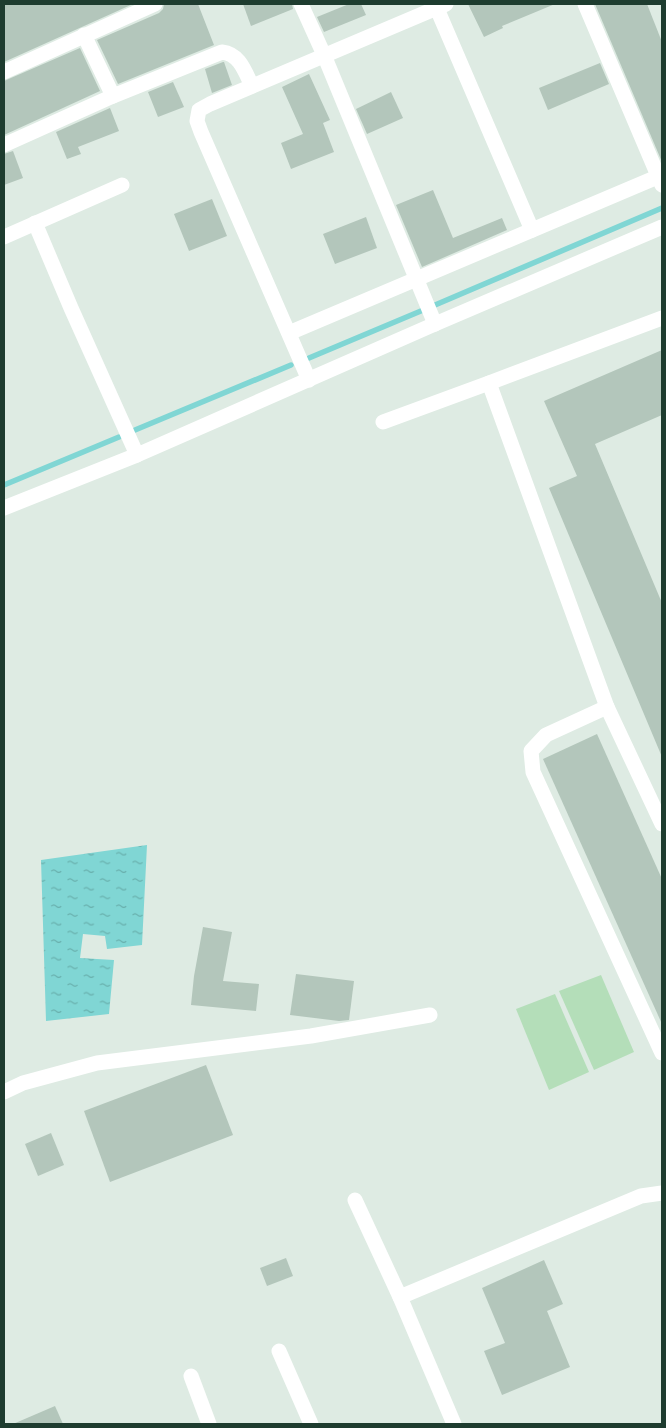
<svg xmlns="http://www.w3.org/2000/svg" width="666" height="1428" viewBox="0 0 666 1428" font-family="'Space Grotesk',sans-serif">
<defs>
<pattern id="water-ripples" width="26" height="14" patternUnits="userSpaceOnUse" patternTransform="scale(1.25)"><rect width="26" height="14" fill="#80d6d4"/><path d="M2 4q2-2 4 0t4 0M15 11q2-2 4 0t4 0" fill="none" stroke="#68afac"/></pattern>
</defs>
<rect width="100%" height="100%" fill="#deebe3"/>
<g fill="#b4deb9">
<path d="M 601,975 L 634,1052 L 594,1070 L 559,991 Z"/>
<path d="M 555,994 L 589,1072 L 549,1090 L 516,1009 Z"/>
</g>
<path fill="url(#water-ripples)" d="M 147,845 L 142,945 L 107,949 L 105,936 L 83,934 L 80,958 L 114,960 L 109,1014 L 46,1021 L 41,860 Z"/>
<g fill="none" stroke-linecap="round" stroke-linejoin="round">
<g stroke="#80d6d4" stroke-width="5.5">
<path d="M 309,358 L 428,308 L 662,208"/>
<path d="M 135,430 L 291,365"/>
<path d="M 4,485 L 119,437"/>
</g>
</g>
<g fill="#b3c6bb">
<path d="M 4,4 L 133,4 L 4,62 Z"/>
<path d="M 164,4 L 198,4 L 214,45 L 118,84 L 97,40 L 159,13 L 163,9 Z"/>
<path d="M 243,4 L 292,4 L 293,9 L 251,26 Z"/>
<path d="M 349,4 L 361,4 L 366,15 L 324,32 L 317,17 Z"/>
<path d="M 468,4 L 555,4 L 502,26 L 503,28 L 484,37 Z"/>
<path d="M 595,4 L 647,4 L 662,42 L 662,162 Z"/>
<path d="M 80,48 L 100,91 L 4,135 L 4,81 Z"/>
<path d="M 223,62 L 224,62 L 232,85 L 212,93 L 205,69 Z"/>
<path d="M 600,63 L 609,84 L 548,110 L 539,88 Z"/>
<path d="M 309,74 L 330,120 L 323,123 L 334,152 L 291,169 L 281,143 L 303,134 L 282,87 Z"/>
<path d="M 173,82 L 184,107 L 158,117 L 148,92 Z"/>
<path d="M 391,92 L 403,118 L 367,134 L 356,109 Z"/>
<path d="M 110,108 L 119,131 L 78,147 L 81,154 L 67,159 L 56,132 Z"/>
<path d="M 13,151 L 23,178 L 4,185 L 4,154 Z"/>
<path d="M 433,190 L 453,238 L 502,218 L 507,230 L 422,267 L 396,205 Z"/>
<path d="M 212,199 L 227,236 L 189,251 L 174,214 Z"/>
<path d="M 366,217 L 377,248 L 335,264 L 323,234 Z"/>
<path d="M 662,350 L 662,415 L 595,444 L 662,603 L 662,757 L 549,488 L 577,476 L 544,401 Z"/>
<path d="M 597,734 L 662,879 L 662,1024 L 543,759 Z"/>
<path d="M 203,927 L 232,932 L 223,981 L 259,984 L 256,1011 L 191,1005 L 194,976 Z"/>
<path d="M 296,974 L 354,981 L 349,1020 L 339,1021 L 290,1015 Z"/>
<path d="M 206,1065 L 233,1135 L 110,1182 L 84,1111 Z"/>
<path d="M 51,1133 L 64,1165 L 38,1176 L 25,1144 Z"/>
<path d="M 286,1258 L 293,1276 L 267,1286 L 260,1268 Z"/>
<path d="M 544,1260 L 563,1304 L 547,1311 L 570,1367 L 502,1395 L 484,1351 L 505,1343 L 482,1288 Z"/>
<path d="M 55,1406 L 63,1424 L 13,1424 Z"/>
</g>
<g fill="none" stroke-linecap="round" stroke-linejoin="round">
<g stroke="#fff" stroke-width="15">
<path d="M 301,4 L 324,55 L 435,324"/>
<path d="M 435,4 L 532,230"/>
<path d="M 585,4 L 662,185"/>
<path d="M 4,72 L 155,4"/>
<path d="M 113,96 L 222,52 C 240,54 245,72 252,86"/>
<path d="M 4,145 L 113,96 L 84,35"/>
<path d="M 35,223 L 71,308 L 137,455"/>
<path d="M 4,237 L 122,185"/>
<path d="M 289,333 L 662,175"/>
<path d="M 309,380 L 201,132 L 197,121 L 199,110 L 210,104 L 446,4"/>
<path d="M 489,383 L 607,707 L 662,824"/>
<path d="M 383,422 L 489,383 L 662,318"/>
<path d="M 4,508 L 137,455 L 435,324 L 662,227"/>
<path d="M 607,707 L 546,735 L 531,751 L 533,772 L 662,1053"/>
<path d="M 4,1092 L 23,1083 L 97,1063 L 311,1036 L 430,1015"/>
<path d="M 355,1200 L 400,1297 L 454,1424"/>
<path d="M 400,1297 L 641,1196 L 662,1193"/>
<path d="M 279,1351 L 311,1424"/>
<path d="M 191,1376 L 209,1424"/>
</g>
</g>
<rect width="666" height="1428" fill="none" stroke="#1e3c2f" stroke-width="10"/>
</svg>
